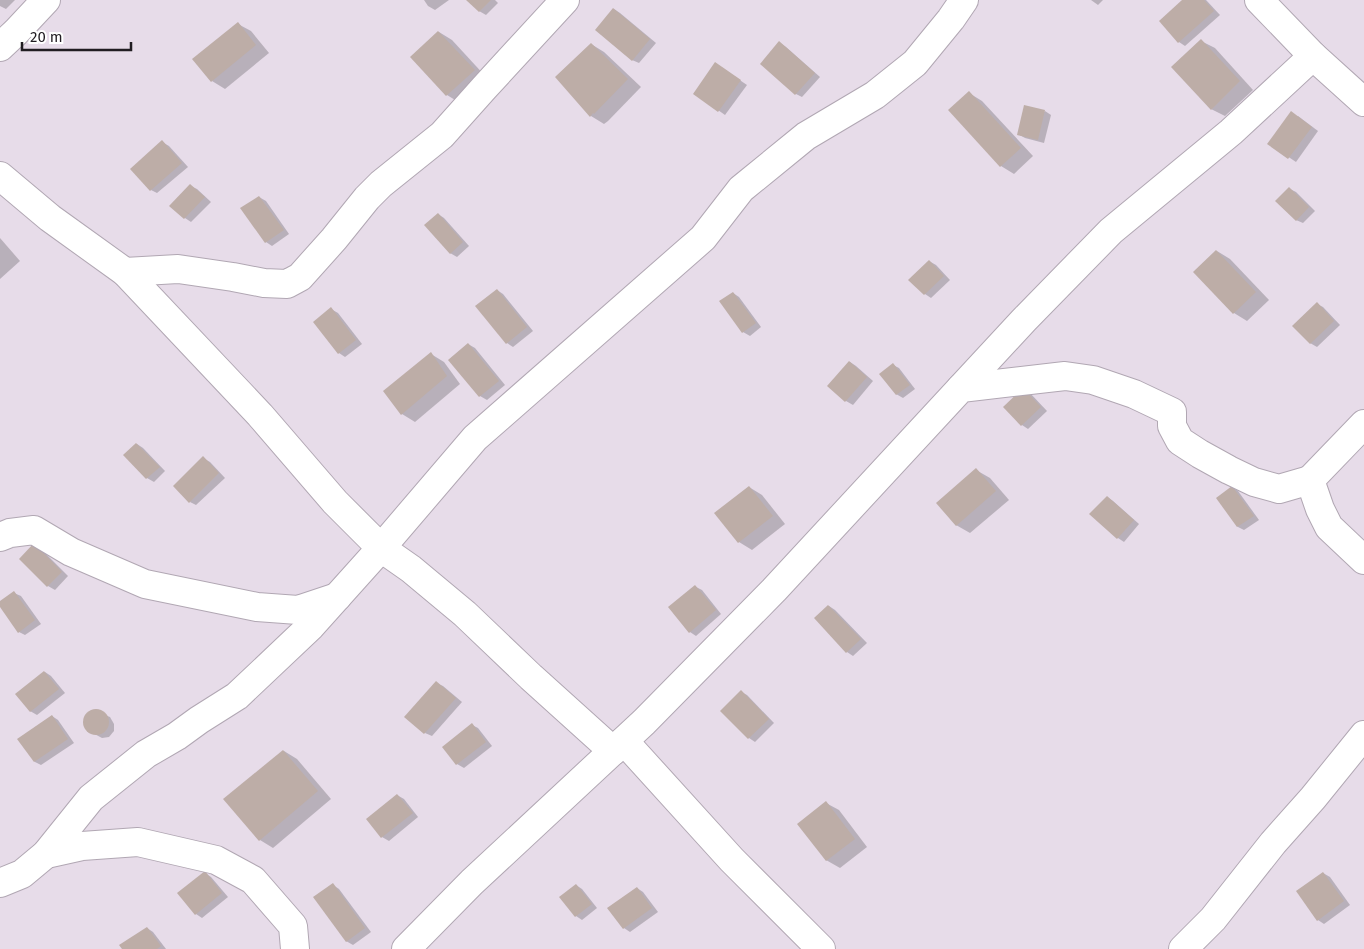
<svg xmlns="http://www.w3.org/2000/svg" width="1364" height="949" viewBox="0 0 1364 949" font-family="'Fira Sans',sans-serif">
<rect width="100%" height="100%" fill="#e7dce9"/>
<g fill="#0003">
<path d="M 0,0 L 15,0 L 6,9 L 0,6 Z"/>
<path d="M 424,0 L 449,0 L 435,10 L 428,6 Z"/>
<path d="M 468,0 L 495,0 L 498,3 L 486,15 L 479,11 Z"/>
<path d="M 1091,0 L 1103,0 L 1098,5 Z"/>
<path d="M 1184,0 L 1206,0 L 1220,15 L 1185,46 L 1179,42 Z"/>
<path d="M 614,9 L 620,13 L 656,43 L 639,63 L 632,60 Z"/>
<path d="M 238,24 L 251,31 L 269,53 L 225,89 L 212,81 Z"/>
<path d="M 439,32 L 452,40 L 487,78 L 460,103 L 447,95 Z"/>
<path d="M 1201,41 L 1215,48 L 1253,90 L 1225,116 L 1211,109 Z"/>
<path d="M 780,43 L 786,47 L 820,77 L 802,97 L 796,94 Z"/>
<path d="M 591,44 L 604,52 L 641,87 L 608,121 L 604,124 L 591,116 Z"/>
<path d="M 722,68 L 747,85 L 725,115 L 694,93 Z"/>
<path d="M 969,93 L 982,101 L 1033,156 L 1014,174 L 1001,166 Z"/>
<path d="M 1045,111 L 1051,115 L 1044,143 L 1025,138 L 1018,134 Z"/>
<path d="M 1298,116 L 1318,131 L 1296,162 L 1269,144 Z"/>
<path d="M 162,142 L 169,146 L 188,167 L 157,193 L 151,190 Z"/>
<path d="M 190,186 L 197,189 L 211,202 L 191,222 L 185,218 L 171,206 Z"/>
<path d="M 1290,189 L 1296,192 L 1315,211 L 1303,223 L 1296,220 Z"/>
<path d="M 259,197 L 266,201 L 289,234 L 272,246 L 266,242 Z"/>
<path d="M 438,214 L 444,218 L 469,246 L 457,257 L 450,253 Z"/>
<path d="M 0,238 L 20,261 L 0,279 Z"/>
<path d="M 1217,251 L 1230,259 L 1269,300 L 1247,321 L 1234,313 Z"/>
<path d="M 929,261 L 936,265 L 950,280 L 931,298 L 925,294 L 910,280 Z"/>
<path d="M 497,290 L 503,294 L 533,331 L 513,347 L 507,343 Z"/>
<path d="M 733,293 L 739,297 L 761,327 L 750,336 L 743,332 Z"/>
<path d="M 1317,304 L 1323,307 L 1340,325 L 1317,347 L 1310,343 Z"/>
<path d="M 331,309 L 338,313 L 362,344 L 345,357 L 339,353 Z"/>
<path d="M 468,344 L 475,348 L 505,385 L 487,400 L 480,396 L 449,360 Z"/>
<path d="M 431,354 L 444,362 L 460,384 L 415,422 L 402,414 L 385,392 Z"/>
<path d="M 850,362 L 856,366 L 873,381 L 853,405 L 846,401 L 829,386 Z"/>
<path d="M 893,365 L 899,368 L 915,389 L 903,398 L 896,394 Z"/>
<path d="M 1023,390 L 1030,393 L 1047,411 L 1028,429 L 1022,425 Z"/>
<path d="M 137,444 L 143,448 L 165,471 L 154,482 L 147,478 L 125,455 Z"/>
<path d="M 203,458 L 210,462 L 225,478 L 196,505 L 190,502 Z"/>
<path d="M 976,470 L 990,478 L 1009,500 L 970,533 L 956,525 Z"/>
<path d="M 749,487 L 762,495 L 785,524 L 752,550 L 739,542 L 716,513 Z"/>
<path d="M 1232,487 L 1238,491 L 1259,520 L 1244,530 L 1238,527 L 1217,498 Z"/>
<path d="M 1107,497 L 1113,501 L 1139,524 L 1124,542 L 1118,538 Z"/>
<path d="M 41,549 L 68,576 L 55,590 L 48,586 L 21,559 Z"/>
<path d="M 696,587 L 702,590 L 721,614 L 696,636 L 690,632 Z"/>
<path d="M 14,593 L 21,596 L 41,624 L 25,635 L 19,632 L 0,605 L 0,603 Z"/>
<path d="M 829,606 L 835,610 L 867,643 L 853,656 L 847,652 L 815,618 Z"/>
<path d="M 45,672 L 51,676 L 65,693 L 37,715 L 30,711 Z"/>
<path d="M 436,683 L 443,686 L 462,702 L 432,736 L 425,733 Z"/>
<path d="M 741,692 L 747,695 L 774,723 L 755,742 L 749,738 L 722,711 Z"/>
<path d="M 95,711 L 110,717 L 114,724 L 114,731 L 109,737 L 102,738 L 87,730 L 84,724 L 86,716 Z"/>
<path d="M 52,716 L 58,720 L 74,743 L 41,765 L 35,762 L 19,739 Z"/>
<path d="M 472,725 L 478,728 L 492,746 L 464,768 L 457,764 L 444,747 Z"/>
<path d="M 284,751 L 297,759 L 331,799 L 273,848 L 260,840 Z"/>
<path d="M 397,795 L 404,799 L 418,817 L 389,841 L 382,837 Z"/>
<path d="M 826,803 L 839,810 L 867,847 L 840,868 L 826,860 Z"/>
<path d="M 205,873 L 211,877 L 228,897 L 202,918 L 196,914 Z"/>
<path d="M 1323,873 L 1330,877 L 1350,905 L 1324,924 L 1318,920 Z"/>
<path d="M 333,885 L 339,889 L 371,932 L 353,945 L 346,941 Z"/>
<path d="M 576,885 L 582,889 L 597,908 L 582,920 L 576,916 Z"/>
<path d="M 637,888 L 643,892 L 658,912 L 630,932 L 624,928 Z"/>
<path d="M 147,928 L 153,932 L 166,949 L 124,949 Z"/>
</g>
<g fill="#bdada7">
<path d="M 466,0 L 491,0 L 479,12 Z"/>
<path d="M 1182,0 L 1204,0 L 1214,11 L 1178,43 L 1159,21 Z"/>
<path d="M 613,8 L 650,39 L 632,61 L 595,30 Z"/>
<path d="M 238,22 L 256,45 L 211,82 L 192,59 Z"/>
<path d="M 438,31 L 475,70 L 446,96 L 410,57 Z"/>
<path d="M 1201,39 L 1240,81 L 1211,110 L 1171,67 Z"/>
<path d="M 779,41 L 815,73 L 795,95 L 760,64 Z"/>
<path d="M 591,43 L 628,79 L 594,114 L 593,113 L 590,117 L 555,77 Z"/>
<path d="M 715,62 L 741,80 L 718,112 L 693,94 Z"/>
<path d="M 969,91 L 1021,148 L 1000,167 L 948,110 Z"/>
<path d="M 1024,105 L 1045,110 L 1038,140 L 1017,135 Z"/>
<path d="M 1291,111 L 1312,127 L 1288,159 L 1267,144 Z"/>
<path d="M 162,140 L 182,163 L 150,191 L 130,169 Z"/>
<path d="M 190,184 L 205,197 L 184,219 L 169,206 Z"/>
<path d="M 1289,187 L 1309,207 L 1296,221 L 1275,201 Z"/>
<path d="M 259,196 L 284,230 L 265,243 L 240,208 Z"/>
<path d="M 438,213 L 463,242 L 450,254 L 424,225 Z"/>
<path d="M 1216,250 L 1256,292 L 1233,314 L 1193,272 Z"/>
<path d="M 929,260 L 944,276 L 924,295 L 908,280 Z"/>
<path d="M 497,289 L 527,327 L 506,344 L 475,306 Z"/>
<path d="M 733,292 L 756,323 L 742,333 L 719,301 Z"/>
<path d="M 1317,302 L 1334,321 L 1310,344 L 1292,326 Z"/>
<path d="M 331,307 L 356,340 L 338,354 L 313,322 Z"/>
<path d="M 468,343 L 499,381 L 479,397 L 448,360 Z"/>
<path d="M 431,352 L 447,376 L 401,415 L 383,391 Z"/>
<path d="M 849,361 L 867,377 L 845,402 L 827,386 Z"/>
<path d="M 893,363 L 910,385 L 896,395 L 879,374 Z"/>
<path d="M 1023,388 L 1041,407 L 1021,426 L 1003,407 Z"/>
<path d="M 136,443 L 160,467 L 146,479 L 123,455 Z"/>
<path d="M 203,456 L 219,473 L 189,503 L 173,486 Z"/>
<path d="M 976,468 L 996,491 L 956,526 L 936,503 Z"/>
<path d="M 749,486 L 773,516 L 738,543 L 714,513 Z"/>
<path d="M 1232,486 L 1254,516 L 1237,527 L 1216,498 Z"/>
<path d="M 1107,496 L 1134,520 L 1117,539 L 1089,514 Z"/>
<path d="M 34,543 L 62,572 L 47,587 L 19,559 Z"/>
<path d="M 695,585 L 716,610 L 689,633 L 668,607 Z"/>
<path d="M 14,591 L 35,620 L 18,633 L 0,607 L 0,601 Z"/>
<path d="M 828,605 L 861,639 L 846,653 L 814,618 Z"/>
<path d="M 44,671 L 59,689 L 30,712 L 15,694 Z"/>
<path d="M 436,681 L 456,698 L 424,734 L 404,717 Z"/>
<path d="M 741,690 L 769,719 L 748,739 L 720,711 Z"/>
<circle cx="96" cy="722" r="13"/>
<path d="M 52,715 L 68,739 L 34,762 L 17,739 Z"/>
<path d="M 472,723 L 486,742 L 456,765 L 442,747 Z"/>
<path d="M 283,750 L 318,791 L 259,841 L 223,799 Z"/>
<path d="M 397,794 L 413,813 L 381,838 L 366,819 Z"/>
<path d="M 826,801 L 855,839 L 826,861 L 797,824 Z"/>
<path d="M 205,871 L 222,893 L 195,915 L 177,893 Z"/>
<path d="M 1323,872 L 1344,901 L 1317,921 L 1296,891 Z"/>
<path d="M 333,883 L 365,928 L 346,942 L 313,897 Z"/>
<path d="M 576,884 L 592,904 L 575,917 L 559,897 Z"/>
<path d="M 637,887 L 652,908 L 623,929 L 607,908 Z"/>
<path d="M 147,927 L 161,946 L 157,949 L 122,949 L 119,945 Z"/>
</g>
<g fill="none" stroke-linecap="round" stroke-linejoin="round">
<defs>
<g id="minor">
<path d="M 1259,0 L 1313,56 L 1364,102"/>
<path d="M 0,47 L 16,32 L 46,0"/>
<path d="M 0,176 L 50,218 L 125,272 L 260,415 L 335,502 L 381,548 L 411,569 L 465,614 L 531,677 L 613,751"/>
<path d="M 125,272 L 178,269 L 233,277 L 264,283 L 287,284 L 300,277 L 334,239 L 367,198 L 381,184 L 442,135 L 484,88 L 565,0"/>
<path d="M 961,388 L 1024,320 L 1111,231 L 1231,132 L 1313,56"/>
<path d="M 1364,424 L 1310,480 L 1320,509 L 1329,527 L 1364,560"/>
<path d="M 0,537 L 10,533 L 34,530 L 71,552 L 145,584 L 257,607 L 298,610 L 337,597"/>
<path d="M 624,741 L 732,860 L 821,949"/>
<path d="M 46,854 L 82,846 L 138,842 L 216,860 L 253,880 L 293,926 L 295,949"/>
<path d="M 0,883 L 22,874 L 46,854 L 91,798 L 146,754 L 177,736 L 199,720 L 237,696 L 311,626 L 381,548 L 475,438 L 703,238 L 741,189 L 806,136 L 875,95 L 915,63 L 951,19 L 964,0"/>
<path d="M 406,949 L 472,882 L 644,722 L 774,590 L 961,388 L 1065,376 L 1093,380 L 1134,394 L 1172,412 L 1172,426 L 1180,441 L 1200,454 L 1229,470 L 1254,482 L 1279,489 L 1310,480"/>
<path d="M 1183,949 L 1213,919 L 1273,843 L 1313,798 L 1364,735"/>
</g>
</defs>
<use href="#minor" stroke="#b1a7b3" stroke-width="30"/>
<use href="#minor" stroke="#fff" stroke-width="28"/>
</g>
<path d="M22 42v8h109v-8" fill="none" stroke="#211d22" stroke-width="2.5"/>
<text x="30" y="42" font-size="15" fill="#211d22" stroke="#ffffff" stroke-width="4" paint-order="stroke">20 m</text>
</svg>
